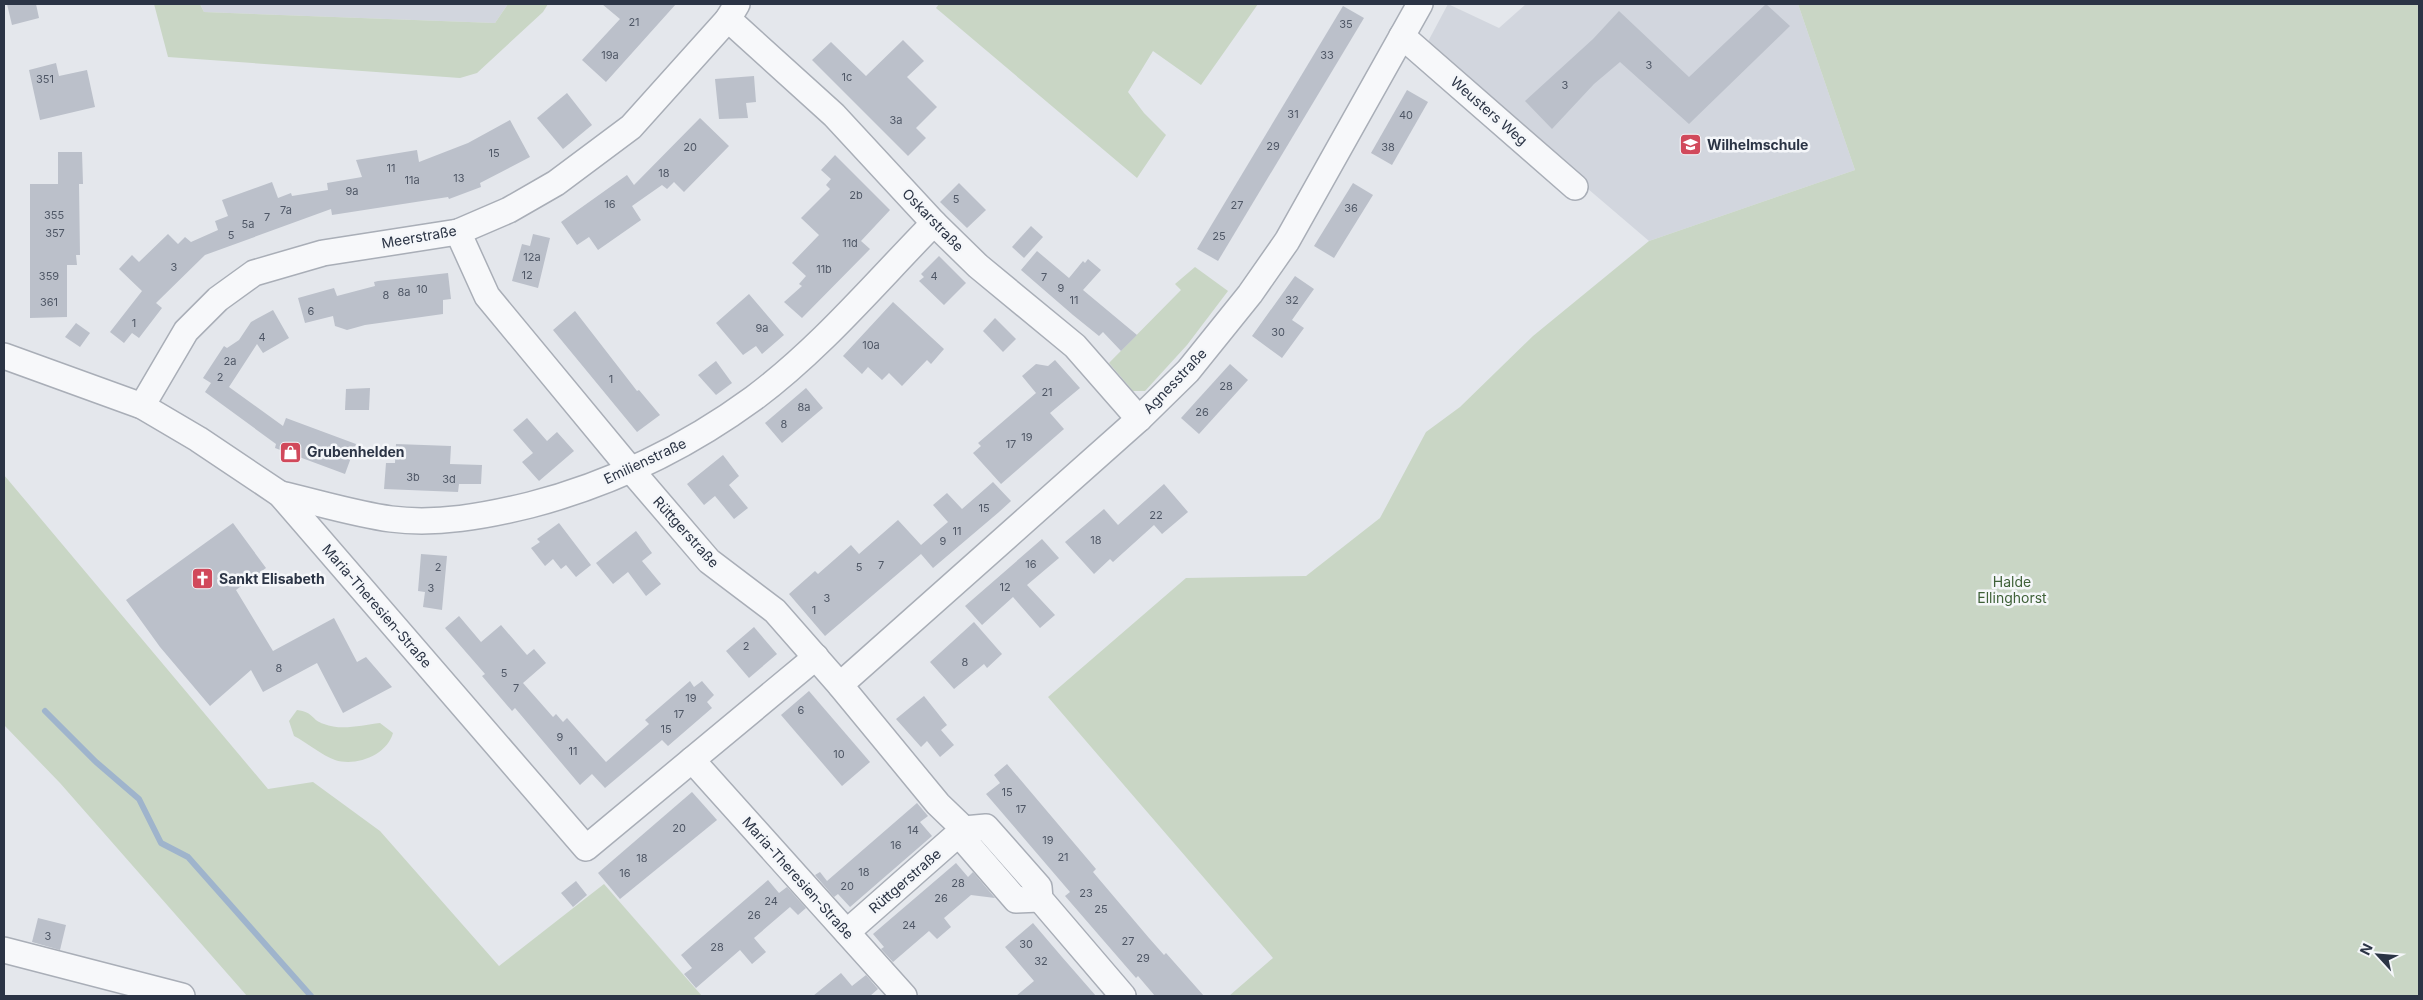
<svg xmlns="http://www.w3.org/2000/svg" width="2423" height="1000" viewBox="0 0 2423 1000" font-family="Inter,sans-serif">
<rect width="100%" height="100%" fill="#e4e7ec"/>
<g fill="#d2d6de">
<path d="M 200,4 L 508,4 L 495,23 L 204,12 Z"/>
<path d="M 1448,4 L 1499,28 L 1526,4 L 1798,4 L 1855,170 L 1649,241 L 1424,49 Z"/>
</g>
<g fill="#c9d6c5">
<path d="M 154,4 L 200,4 L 204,12 L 495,23 L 508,4 L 548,4 L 543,12 L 477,73 L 460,78 L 168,57 Z"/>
<path d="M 939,4 L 1258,4 L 1201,85 L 1153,51 L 1128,92 L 1144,113 L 1166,135 L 1137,178 L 936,8 Z"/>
<path d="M 1798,4 L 2419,4 L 2419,996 L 1229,996 L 1273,958 L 1048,697 L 1186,578 L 1306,576 L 1380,518 L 1426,432 L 1460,407 L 1533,336 L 1649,241 L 1855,170 Z"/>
<path d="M 1195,267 L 1228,291 L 1187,345 L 1145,391 L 1133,391 L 1109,363 L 1181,290 L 1175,284 Z"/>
<path d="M 4,475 L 268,789 L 313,782 L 380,831 L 499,966 L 604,884 L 702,996 L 247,996 L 60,783 L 4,725 Z"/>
<path d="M 297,710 C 314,712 311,720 324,724 C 341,731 362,725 380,723 L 393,733 C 387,755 356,767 335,760 C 323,756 306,742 294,736 L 289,721 Z"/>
</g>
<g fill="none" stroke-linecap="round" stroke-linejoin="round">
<path stroke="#9fb4cc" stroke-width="6" d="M 45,711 L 96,762 L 139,799 L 161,843 L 188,857 L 311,996"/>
</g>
<g fill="#bbc0ca">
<path d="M 7,4 L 36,4 L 39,18 L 12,25 Z"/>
<path d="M 602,4 L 676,4 L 606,82 L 582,60 L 620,19 Z"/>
<path d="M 1766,4 L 1790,26 L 1689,124 L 1620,62 L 1594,84 L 1552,129 L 1525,101 L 1593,39 L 1619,11 L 1689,77 Z"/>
<path d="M 1343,6 L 1364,18 L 1218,261 L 1197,249 Z"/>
<path d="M 903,40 L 924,61 L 907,77 L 937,107 L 916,128 L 926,138 L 908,156 L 812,60 L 831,42 L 866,76 Z"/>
<path d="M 56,63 L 59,76 L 87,70 L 95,107 L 40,120 L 29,70 Z"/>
<path d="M 754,76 L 756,102 L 746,103 L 748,118 L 719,119 L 715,79 Z"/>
<path d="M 1407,90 L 1428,102 L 1392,165 L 1371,153 Z"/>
<path d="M 567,93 L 592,125 L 563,149 L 537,118 Z"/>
<path d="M 700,118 L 729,146 L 684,192 L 674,182 L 667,189 L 662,185 L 632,206 L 641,220 L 598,250 L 589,237 L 577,245 L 561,222 L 627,175 L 634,185 Z"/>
<path d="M 510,120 L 530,157 L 480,183 L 481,187 L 449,199 L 448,197 L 332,215 L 331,209 L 205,255 L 156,303 L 162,308 L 139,338 L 132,333 L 124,343 L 110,332 L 142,291 L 119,269 L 132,255 L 139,262 L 168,234 L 178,244 L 185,237 L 191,242 L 218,230 L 215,221 L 228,216 L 222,200 L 272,182 L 278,198 L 291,193 L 292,196 L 328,190 L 327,183 L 362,177 L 356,160 L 417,150 L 419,162 L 468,143 Z"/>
<path d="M 58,152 L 82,152 L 83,184 L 79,184 L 80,255 L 76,255 L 77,265 L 67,265 L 67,317 L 30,318 L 30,184 L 58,184 Z"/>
<path d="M 835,155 L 890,210 L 861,241 L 870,249 L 802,318 L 784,302 L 802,286 L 799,284 L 806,276 L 792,263 L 819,235 L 801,218 L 830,189 L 826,185 L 831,179 L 821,170 Z"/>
<path d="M 959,183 L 986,210 L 967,228 L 940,202 Z"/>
<path d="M 1353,183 L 1373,195 L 1334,258 L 1314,246 Z"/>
<path d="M 1031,226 L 1043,237 L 1024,258 L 1012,247 Z"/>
<path d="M 533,234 L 550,238 L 538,288 L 512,281 L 522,244 L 530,246 Z"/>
<path d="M 1037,251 L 1069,278 L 1083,261 L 1085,263 L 1088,259 L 1101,270 L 1083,290 L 1137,335 L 1121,351 L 1103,332 L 1099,336 L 1073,315 L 1021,270 Z"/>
<path d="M 939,256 L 966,283 L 944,305 L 919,281 L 924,277 L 921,274 Z"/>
<path d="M 448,273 L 451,299 L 443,300 L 443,314 L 365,325 L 347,330 L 335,326 L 333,316 L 305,323 L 298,298 L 334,288 L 337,296 L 375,286 L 374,282 L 378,281 Z"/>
<path d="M 1295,276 L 1314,289 L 1292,320 L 1304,328 L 1282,358 L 1252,336 Z"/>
<path d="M 749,294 L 784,335 L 762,354 L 756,346 L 743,355 L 716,323 Z"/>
<path d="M 893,302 L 944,349 L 931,364 L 927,360 L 902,386 L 889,373 L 882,380 L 868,367 L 862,374 L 843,356 Z"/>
<path d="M 273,310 L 289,338 L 263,353 L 257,344 L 229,387 L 283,426 L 286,418 L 356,444 L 345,474 L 275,448 L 276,444 L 205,392 L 211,383 L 203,378 L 224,346 L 227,348 L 239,340 L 251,322 Z"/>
<path d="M 575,311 L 637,391 L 639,390 L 660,415 L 637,432 L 553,330 Z"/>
<path d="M 995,318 L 1016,339 L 1003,352 L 983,331 Z"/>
<path d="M 76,323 L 90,333 L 80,347 L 65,337 Z"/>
<path d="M 1055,360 L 1080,388 L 1050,413 L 1064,429 L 1001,484 L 973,453 L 981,446 L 978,443 L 1036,393 L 1022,376 L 1036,364 L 1048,366 Z"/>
<path d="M 716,361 L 732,383 L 716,395 L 698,375 Z"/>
<path d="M 1230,364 L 1248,380 L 1199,434 L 1181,418 Z"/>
<path d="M 370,388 L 369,410 L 345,410 L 346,389 Z"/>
<path d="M 806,388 L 823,408 L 782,443 L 765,423 Z"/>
<path d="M 527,418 L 547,441 L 557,432 L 574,451 L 539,481 L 522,462 L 533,453 L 513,430 Z"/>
<path d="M 396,444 L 451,446 L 450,464 L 482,465 L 481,484 L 459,484 L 458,492 L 384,489 L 386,463 L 395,463 Z"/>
<path d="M 723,455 L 739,476 L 729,485 L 748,508 L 734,519 L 715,496 L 704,505 L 687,484 Z"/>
<path d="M 993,482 L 1011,501 L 999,512 L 933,568 L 921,554 L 825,636 L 789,594 L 815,571 L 818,574 L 851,545 L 859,554 L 898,520 L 921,545 L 948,522 L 933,505 L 947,493 L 962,509 Z"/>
<path d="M 1164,484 L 1188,512 L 1162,534 L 1154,525 L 1113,562 L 1110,559 L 1094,574 L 1065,542 L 1104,509 L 1118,525 Z"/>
<path d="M 233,523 L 266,568 L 236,590 L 273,651 L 334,618 L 357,662 L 366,657 L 392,687 L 343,713 L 317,663 L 263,692 L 251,670 L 210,706 L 160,647 L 126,600 Z"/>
<path d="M 559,523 L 591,565 L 576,577 L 566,565 L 561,569 L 553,559 L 545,566 L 531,548 L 540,542 L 537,539 Z"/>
<path d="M 636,531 L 652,553 L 642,561 L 661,584 L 646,596 L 628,572 L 613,584 L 596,563 Z"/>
<path d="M 1042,539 L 1059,558 L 1027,585 L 1055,615 L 1040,628 L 1013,597 L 982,625 L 965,606 Z"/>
<path d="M 421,554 L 447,556 L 442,610 L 423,607 L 425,592 L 418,591 Z"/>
<path d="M 459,616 L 481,642 L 501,625 L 527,655 L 534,649 L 546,663 L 523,683 L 553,717 L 556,714 L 563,722 L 567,718 L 606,762 L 649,724 L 645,720 L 690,681 L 694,687 L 702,681 L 714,695 L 707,702 L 712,708 L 668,746 L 662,740 L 605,788 L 592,774 L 580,785 L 515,708 L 512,711 L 482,676 L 485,674 L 445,628 Z"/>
<path d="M 974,622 L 1002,654 L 987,668 L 984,664 L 954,689 L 930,662 Z"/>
<path d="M 754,627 L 777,654 L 749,678 L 726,651 Z"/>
<path d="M 809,691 L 870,762 L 842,786 L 781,715 Z"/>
<path d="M 924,696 L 947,725 L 941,730 L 954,745 L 940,757 L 927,741 L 921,747 L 896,719 Z"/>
<path d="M 1007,764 L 1096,869 L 1093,872 L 1149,938 L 1164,955 L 1166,953 L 1204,996 L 1155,996 L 1138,976 L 1136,978 L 1065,896 L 1070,892 L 986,794 L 1000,783 L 994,775 Z"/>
<path d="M 692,792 L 717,820 L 620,899 L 598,873 Z"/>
<path d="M 917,803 L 928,816 L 920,822 L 932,836 L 850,907 L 838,894 L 834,897 L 815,875 L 820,872 L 827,881 Z"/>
<path d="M 956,863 L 968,877 L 973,872 L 995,898 L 971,895 L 944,918 L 951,927 L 937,939 L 929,931 L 893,962 L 881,949 L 884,947 L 873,934 Z"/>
<path d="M 768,880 L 779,893 L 787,887 L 806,908 L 798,915 L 790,907 L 754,938 L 766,952 L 752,964 L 740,950 L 696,988 L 684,974 L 692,968 L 681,955 Z"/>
<path d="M 576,881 L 587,895 L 573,907 L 561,893 Z"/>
<path d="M 38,918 L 66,925 L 60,950 L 32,942 Z"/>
<path d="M 1033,923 L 1062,957 L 1096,996 L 1016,996 L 1034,981 L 1005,947 Z"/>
<path d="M 841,973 L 852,986 L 866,975 L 878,989 L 870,996 L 813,996 Z"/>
</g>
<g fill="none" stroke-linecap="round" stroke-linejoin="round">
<defs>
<g id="minor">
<path d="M 728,19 L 834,115 L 934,223 L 978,266 L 1075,346 L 1139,419"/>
<path d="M 1402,36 L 1575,187"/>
<path d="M 458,232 L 487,296 L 631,470 L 709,561 L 775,611 L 840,685 L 938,804 L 964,829 L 964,840 L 1016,900 L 1040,899"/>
<path d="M 4,356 L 142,406 L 198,439 L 280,494 L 586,848 L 816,657"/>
<path d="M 142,406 L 186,331 L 218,299 L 254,273 L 323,253 L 458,232 L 509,210 L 556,183 L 631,127 L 728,19 L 737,4"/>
<path d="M 280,494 C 316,502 354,514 391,519 C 437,525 485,516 530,505 C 611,484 687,447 754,398 C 821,348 876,282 934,223"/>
<path d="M 840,685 L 1139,419 L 1188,371 L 1250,294 L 1287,241 L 1420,4"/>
<path d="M 692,760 L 904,996"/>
<path d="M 847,932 L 964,829 L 986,827 L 1039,887 L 1040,899 L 1123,996"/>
<path d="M 4,950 L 182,996"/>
</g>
</defs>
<use href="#minor" stroke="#a9aeb7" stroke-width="28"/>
<use href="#minor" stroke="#f7f8fa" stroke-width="25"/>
</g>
<defs>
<symbol id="school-square" viewBox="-11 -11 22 22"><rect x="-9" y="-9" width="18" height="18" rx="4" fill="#d1495b" stroke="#f4f6f9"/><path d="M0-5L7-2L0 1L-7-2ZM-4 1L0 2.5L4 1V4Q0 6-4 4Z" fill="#fff"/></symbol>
<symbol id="shop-square" viewBox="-11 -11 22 22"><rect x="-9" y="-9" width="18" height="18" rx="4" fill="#d1495b" stroke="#f4f6f9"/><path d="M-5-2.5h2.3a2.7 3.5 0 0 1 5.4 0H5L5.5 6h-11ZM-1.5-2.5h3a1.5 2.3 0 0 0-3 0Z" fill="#fff"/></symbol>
<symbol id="church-square" viewBox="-11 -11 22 22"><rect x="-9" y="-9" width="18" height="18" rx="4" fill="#d1495b" stroke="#f4f6f9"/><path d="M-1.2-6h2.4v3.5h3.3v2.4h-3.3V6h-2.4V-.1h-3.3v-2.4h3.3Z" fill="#fff"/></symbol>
</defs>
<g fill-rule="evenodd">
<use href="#school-square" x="1678" y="132" width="25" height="25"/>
<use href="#shop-square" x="278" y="440" width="25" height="25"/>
<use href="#church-square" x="190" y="566" width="25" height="25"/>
</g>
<g text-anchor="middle" stroke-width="5" stroke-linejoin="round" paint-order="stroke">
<g font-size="11" fill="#4f5766">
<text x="634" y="26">21</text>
<text x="1346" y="28">35</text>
<text x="610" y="59">19a</text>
<text x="1327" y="59">33</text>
<text x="1649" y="69">3</text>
<text x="847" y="81">1c</text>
<text x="45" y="83">351</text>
<text x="1565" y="89">3</text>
<text x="1293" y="118">31</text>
<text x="1406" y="119">40</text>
<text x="896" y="124">3a</text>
<text x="1273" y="150">29</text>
<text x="690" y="151">20</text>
<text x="1388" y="151">38</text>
<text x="494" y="157">15</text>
<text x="391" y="172">11</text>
<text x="664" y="177">18</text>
<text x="459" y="182">13</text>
<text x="412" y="184">11a</text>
<text x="352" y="195">9a</text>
<text x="856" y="199">2b</text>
<text x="956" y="203">5</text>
<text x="610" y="208">16</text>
<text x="1237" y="209">27</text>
<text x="1351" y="212">36</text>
<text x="286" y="214">7a</text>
<text x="54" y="219">355</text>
<text x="267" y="221">7</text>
<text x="248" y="228">5a</text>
<text x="55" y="237">357</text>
<text x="231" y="239">5</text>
<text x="1219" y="240">25</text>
<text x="850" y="247">11d</text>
<text x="532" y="261">12a</text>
<text x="174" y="271">3</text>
<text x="824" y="273">11b</text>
<text x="527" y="279">12</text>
<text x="49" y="280">359</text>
<text x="934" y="280">4</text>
<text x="1044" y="281">7</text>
<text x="1061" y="292">9</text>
<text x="422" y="293">10</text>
<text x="404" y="296">8a</text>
<text x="386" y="299">8</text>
<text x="1074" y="304">11</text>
<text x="1292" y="304">32</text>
<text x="49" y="306">361</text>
<text x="311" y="315">6</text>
<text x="134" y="327">1</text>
<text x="762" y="332">9a</text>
<text x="1278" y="336">30</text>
<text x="262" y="341">4</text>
<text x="871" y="349">10a</text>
<text x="230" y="365">2a</text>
<text x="220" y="381">2</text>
<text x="611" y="383">1</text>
<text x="1226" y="390">28</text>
<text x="1047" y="396">21</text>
<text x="804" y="411">8a</text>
<text x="1202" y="416">26</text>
<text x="784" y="428">8</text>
<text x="1027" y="441">19</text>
<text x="1011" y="448">17</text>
<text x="413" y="481">3b</text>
<text x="449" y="483">3d</text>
<text x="984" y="512">15</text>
<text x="1156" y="519">22</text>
<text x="957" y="535">11</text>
<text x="1096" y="544">18</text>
<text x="943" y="545">9</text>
<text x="1031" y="568">16</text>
<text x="881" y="569">7</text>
<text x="438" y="571">2</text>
<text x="859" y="571">5</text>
<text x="1005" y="591">12</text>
<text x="431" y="592">3</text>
<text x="827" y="602">3</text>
<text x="814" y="614">1</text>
<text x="746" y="650">2</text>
<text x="965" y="666">8</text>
<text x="279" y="672">8</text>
<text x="504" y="677">5</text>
<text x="516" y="692">7</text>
<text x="691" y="702">19</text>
<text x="801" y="714">6</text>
<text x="679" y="718">17</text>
<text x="666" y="733">15</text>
<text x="560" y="741">9</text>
<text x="573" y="755">11</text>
<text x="839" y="758">10</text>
<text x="1007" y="796">15</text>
<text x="1021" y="813">17</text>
<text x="679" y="832">20</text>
<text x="913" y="834">14</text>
<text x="1048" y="844">19</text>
<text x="896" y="849">16</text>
<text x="1063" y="861">21</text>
<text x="642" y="862">18</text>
<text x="864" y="876">18</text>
<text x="625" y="877">16</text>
<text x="958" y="887">28</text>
<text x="847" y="890">20</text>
<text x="1086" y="897">23</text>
<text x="941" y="902">26</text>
<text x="771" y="905">24</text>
<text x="1101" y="913">25</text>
<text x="754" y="919">26</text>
<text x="909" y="929">24</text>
<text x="48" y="940">3</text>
<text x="1128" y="945">27</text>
<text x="1026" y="948">30</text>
<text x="717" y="951">28</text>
<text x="1143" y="962">29</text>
<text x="1041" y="965">32</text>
</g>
<g font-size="14" fill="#2b3445" stroke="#f4f6f9">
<text transform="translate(1489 111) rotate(41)" y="5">Weusters Weg</text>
<text transform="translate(933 220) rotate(46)" y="5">Oskarstraße</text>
<text transform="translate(419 237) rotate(-10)" y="5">Meerstraße</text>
<text transform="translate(1175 381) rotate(-46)" y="5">Agnesstraße</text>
<text transform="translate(645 461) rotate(-25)" y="5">Emilienstraße</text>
<text transform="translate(686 532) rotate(48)" y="5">Rüttgerstraße</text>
<text transform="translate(377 606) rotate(49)" y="5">Maria-Theresien-Straße</text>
<text transform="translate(798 878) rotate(48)" y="5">Maria-Theresien-Straße</text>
<text transform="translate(905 881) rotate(-41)" y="5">Rüttgerstraße</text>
</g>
<g font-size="14" font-weight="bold" fill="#2b3445" stroke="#f4f6f9" text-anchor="start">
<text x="1707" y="150">Wilhelmschule</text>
<text x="307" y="457">Grubenhelden</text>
<text x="219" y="584">Sankt Elisabeth</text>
</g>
<g font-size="14" fill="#3f6138" stroke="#f4f6f9">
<text x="2012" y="587">Halde<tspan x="2012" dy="16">Ellinghorst</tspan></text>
</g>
</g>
<rect width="2423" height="1000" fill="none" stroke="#2b3445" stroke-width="10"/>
<g transform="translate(2378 955) rotate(296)" stroke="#f4f6f9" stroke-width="4" paint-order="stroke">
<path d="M0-4L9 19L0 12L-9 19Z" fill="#2b3445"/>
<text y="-8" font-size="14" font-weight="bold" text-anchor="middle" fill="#2b3445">N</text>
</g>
</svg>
